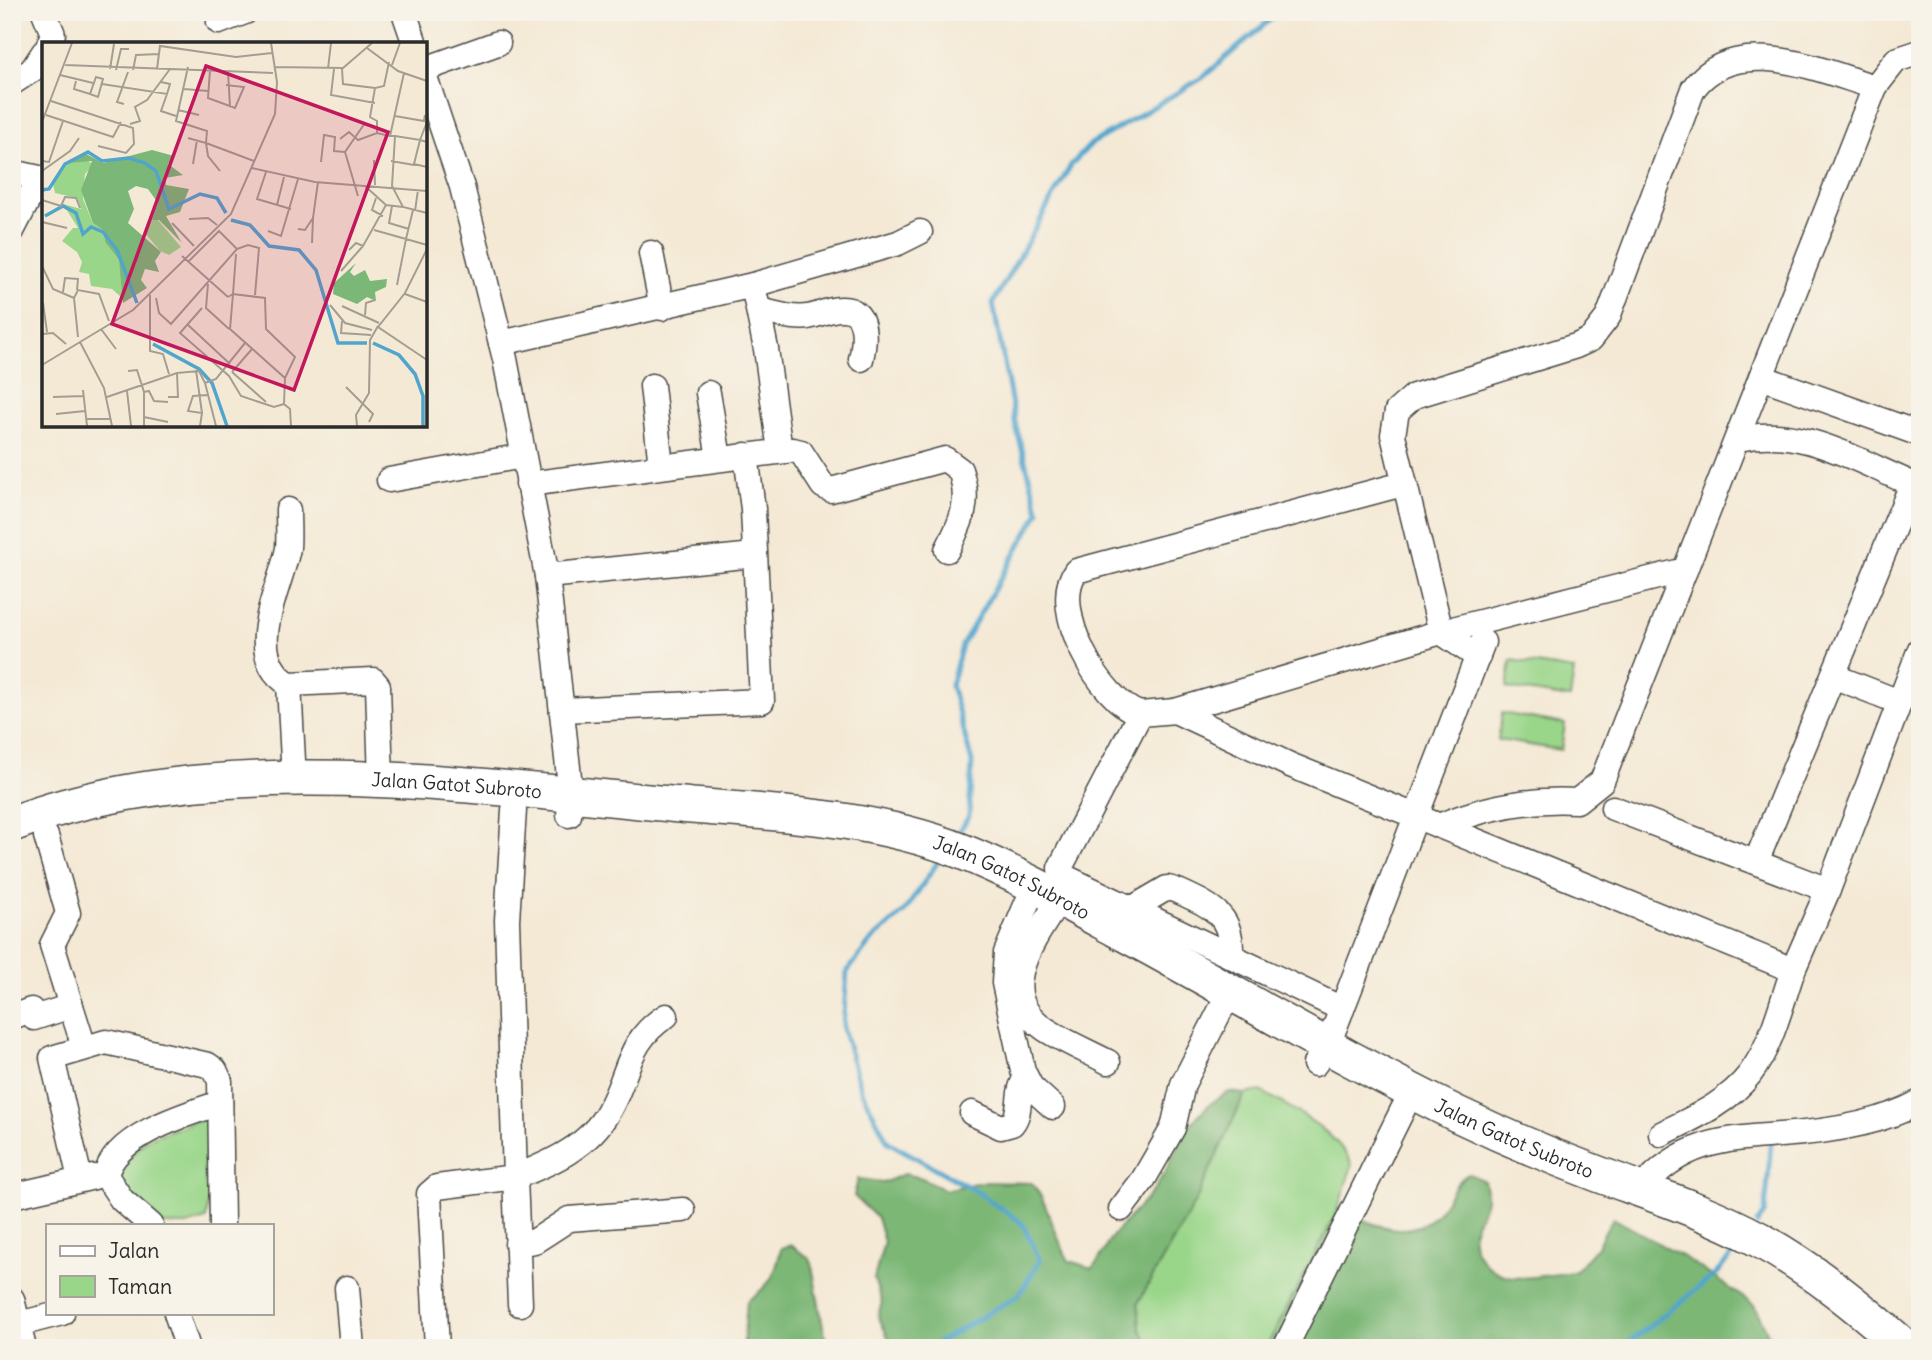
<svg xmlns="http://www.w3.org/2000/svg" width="1932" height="1360" viewBox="0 0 1932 1360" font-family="Delius,sans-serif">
<rect width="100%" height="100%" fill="#f7f3e8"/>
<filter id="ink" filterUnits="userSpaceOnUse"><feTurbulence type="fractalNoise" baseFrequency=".0143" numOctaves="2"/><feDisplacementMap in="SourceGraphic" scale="14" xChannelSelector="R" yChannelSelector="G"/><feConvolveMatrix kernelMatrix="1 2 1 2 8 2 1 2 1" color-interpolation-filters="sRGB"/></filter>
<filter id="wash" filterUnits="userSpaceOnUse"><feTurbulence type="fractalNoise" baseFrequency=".00686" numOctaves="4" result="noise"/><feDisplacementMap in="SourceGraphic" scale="28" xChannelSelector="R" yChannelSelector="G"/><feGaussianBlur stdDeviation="1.57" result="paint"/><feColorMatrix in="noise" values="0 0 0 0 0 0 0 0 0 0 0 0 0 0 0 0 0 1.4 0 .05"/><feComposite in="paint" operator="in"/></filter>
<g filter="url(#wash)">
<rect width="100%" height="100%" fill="#f4e9d5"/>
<g fill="#9ad68a" stroke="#62805a" stroke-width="2">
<path d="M 1511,660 L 1574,670 L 1570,698 L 1507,688 Z"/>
<path d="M 1502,713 L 1565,724 L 1561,750 L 1498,740 Z"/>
<path d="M 1261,1091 C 1293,1109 1337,1131 1352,1165 L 1335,1218 L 1266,1348 L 1150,1348 L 1140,1329 L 1138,1303 L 1196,1200 L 1245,1094 Z"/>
<path d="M 211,1115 L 212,1181 L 206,1219 L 187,1225 L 158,1225 L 127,1192 L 117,1170 L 147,1139 Z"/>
</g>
<g fill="#7bb776" stroke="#537150" stroke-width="2">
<path d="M 1229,1092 L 1245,1094 L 1196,1200 L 1138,1303 L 1140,1329 L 1150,1348 L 1042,1345 L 1032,1348 L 881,1348 L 889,1339 L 878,1316 L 882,1302 L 874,1279 L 884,1242 L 877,1218 L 854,1196 L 858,1179 L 883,1183 L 904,1174 L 922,1178 L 945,1190 L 980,1182 L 1032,1183 C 1050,1206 1054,1236 1069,1261 L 1092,1268 C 1101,1260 1103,1251 1109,1241 C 1122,1222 1142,1207 1155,1188 C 1182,1148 1183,1116 1229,1092 Z"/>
<path d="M 1469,1174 L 1484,1181 C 1491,1208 1479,1209 1473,1232 C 1471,1243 1476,1253 1483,1261 C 1506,1288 1542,1275 1574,1272 L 1596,1248 L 1613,1218 L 1690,1261 L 1754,1305 L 1772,1342 L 1768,1348 L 1266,1348 L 1339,1208 C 1368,1224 1412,1244 1438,1212 C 1448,1200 1454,1181 1469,1174 Z"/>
<path d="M 791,1245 L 811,1260 L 824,1333 L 833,1348 L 743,1348 L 747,1301 C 770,1286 776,1275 781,1248 Z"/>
</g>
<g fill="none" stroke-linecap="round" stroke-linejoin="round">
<g stroke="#51a5cd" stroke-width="5">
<path d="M 955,838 L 969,816 L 972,762 L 951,685 L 962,645 L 1039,512 L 1016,427 L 993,303 L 1071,165 L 1091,144 L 1202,78 L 1279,12"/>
<path d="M 1860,1111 L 1894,1101"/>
<path d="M 1757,1224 L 1765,1213 L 1771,1142"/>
<path d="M 929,1348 L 1019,1295 L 1040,1260 L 1022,1223 L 976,1191 L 888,1142 L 861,1090 L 843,1028 L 847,972 L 870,942 L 905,911 L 941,857"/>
<path d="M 1622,1348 L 1716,1274 L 1740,1245"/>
</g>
</g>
</g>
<g filter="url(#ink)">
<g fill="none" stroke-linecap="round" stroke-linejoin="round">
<defs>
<g id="minor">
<path d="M 44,12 L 53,34 L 49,44"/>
<path d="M 404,12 L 415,44"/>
<path d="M 219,22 L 245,12"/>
<path d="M 425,69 L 498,43"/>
<path d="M 425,77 L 462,187 L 505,359 L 547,576 L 571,795 L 569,815"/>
<path d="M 12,83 L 32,70 L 44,52"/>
<path d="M 1875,87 L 1896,60 L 1920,52"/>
<path d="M 12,172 L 44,179"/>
<path d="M 12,231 L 39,179"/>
<path d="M 651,253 L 662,308"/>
<path d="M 753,285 L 898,243 L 920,232"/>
<path d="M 760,310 C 776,314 792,319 808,317 C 819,315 829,309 840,309 C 869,307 865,341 861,359"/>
<path d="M 501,343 L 753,285 L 766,349 L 780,451"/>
<path d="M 1761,377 L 1920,434"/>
<path d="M 652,386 L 661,466"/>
<path d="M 708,393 L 719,458"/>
<path d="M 1738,439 C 1804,424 1859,463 1920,487"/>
<path d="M 389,480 L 523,456"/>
<path d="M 528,484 L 793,450 L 801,452 L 823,486 L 831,490 L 945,459 L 960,470 C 971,502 962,521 947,550"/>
<path d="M 288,510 C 288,523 289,536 288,548 C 281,588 241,655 289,684"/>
<path d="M 547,576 L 754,555"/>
<path d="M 1833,676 L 1899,702"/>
<path d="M 562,710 L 762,701 L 753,509 L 746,455"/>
<path d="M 1175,711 L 1441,632 L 1685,570 L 1875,87 C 1821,71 1735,31 1693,89 L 1608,317 L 1591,339 L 1576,346 L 1414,396 L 1397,411 L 1393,435 L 1441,632 L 1478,657"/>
<path d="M 1140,714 C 1101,702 1048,608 1076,571 L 1403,484"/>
<path d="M 294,780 L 289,684 L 373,680 L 378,686 L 381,781"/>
<path d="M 1613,808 L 1828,890 L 1920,649"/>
<path d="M 1439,826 C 1484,807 1528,798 1577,801 L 1602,781 L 1685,570"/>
<path d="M 1756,862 L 1912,484"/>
<path d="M 1060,899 C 1035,938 991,993 1045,1029 C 1065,1042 1087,1051 1108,1062"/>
<path d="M 1027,903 L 1006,953 L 1004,983 L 1023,1071 L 1031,1087 L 1053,1107"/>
<path d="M 1133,908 L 1167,888 C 1176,889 1184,894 1193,898 C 1221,911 1232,923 1231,955"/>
<path d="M 1793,970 L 1828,890"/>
<path d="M 71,1006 L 84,1047"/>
<path d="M 1342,1009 L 1061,875 L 1060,868 L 1140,714 L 1175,711 L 1290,765 L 1793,970 C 1781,1004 1772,1045 1750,1074 C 1728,1103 1693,1118 1661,1134"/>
<path d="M 12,1017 L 31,1010 L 34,1018 L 71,1006 L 52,945 L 68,913 L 46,836"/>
<path d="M 1315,1064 L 1327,1047 L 1347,996 L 1483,642"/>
<path d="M 972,1113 L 1001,1127 L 1012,1124 C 1023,1111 1015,1092 1026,1078"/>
<path d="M 80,1179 L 52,1058 L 106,1042 L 208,1065 L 215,1070 L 220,1081 L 222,1225"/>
<path d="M 1641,1189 C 1681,1142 1722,1139 1780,1135 C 1826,1132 1880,1124 1920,1102"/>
<path d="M 12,1196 L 94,1177"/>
<path d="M 1121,1209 L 1143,1180 L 1173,1128 L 1183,1084 L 1221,1009"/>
<path d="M 151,1225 L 122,1200 L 106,1176 C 113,1136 186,1114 220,1103"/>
<path d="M 517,1244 L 535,1241 L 569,1219 L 683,1210"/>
<path d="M 347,1288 L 352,1348"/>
<path d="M 12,1299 L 24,1348"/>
<path d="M 520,1304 L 515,1177 C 551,1163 590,1146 609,1110 C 630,1073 626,1042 666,1016"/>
<path d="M 176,1313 L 188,1348"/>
<path d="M 19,1324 L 62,1313"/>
<path d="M 437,1348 L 429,1194 L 437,1187 L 515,1177 L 507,920 L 514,810"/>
<path d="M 1285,1348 L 1403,1109"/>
</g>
<g id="highway">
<path id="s1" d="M 12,824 C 208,748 465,785 670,804 C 766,813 870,815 961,851 C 1015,873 1065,901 1116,929 C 1230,990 1341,1057 1457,1114 C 1503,1136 1550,1156 1598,1174 C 1652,1194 1708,1212 1758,1239 C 1813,1269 1859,1307 1906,1348"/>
</g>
</defs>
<use href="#minor" stroke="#494844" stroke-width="27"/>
<use href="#highway" stroke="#494844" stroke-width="38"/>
<use href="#minor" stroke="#fff" stroke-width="24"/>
<use href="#highway" stroke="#fff" stroke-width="35"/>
</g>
</g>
<g text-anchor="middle" stroke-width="5" stroke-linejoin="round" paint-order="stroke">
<g font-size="19" fill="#2b2b2b" stroke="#f7f3e8">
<text dy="7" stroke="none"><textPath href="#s1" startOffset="450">Jalan Gatot Subroto</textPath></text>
<text dy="7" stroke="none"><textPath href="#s1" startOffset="1017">Jalan Gatot Subroto</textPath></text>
<text dy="7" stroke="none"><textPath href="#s1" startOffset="1584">Jalan Gatot Subroto</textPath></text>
</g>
</g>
<g transform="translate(42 42)">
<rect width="385" height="385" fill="#f4e9d5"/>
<path d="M 43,116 L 51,123 L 43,132 L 41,157 L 51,181 L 61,188 L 63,200 L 77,218 L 82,243 L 79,255 L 70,247 L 49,244 L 47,232 L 37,230 L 40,220 L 35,210 L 20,199 L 31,186 L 36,186 L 21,162 L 39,167 L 35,156 L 13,151 L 11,142 L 26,121 ZM 110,178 L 116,178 L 139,205 L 127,213 L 118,209 L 102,190 Z" fill="#9ad68a"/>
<path d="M 110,108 L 132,114 L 126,122 L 141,133 L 123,136 L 124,143 L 147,147 L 138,170 L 124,174 L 140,201 L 117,178 L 110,178 L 116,161 L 106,147 L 94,144 L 86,149 L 92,167 L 86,181 L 119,210 L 113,219 L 117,230 L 103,227 L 99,238 L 105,246 L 81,261 L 77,218 L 63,200 L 61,188 L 51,181 L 39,148 L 50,119 L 26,121 L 44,112 L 61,121 ZM 314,221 L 308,230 L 312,234 L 323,228 L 328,239 L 345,237 L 344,245 L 333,250 L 334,259 L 325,255 L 315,262 L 291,252 L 292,241 Z" fill="#7bb776"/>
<path fill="none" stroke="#51a5cd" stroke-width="3.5" d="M 0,148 L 7,147 L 23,122 L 46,110 L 60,119 L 87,116 L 103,121 L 114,129 L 127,167 L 158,152 L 175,156 L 184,171M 3,174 L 21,164 L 34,171 L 41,192 L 49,185 L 61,190 L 75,208 L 95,261M 189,178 L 208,183 L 227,204 L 257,208 L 274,228 L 296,301 L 325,301M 331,301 L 357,313 L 373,332 L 381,354 L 381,384M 111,302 L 157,327 L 170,341 L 185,384"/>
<path fill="none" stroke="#a49d91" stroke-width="2" d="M 325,6 L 356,29 L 385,39M 23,23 L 231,31M 350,23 L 358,1M 146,25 L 134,79 L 165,89 L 164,101 L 212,119M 232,25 L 301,26 L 330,1M 68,27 L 72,2M 115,27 L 118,4 L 194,15 L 230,11M 286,27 L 289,1M 292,27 L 289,53 L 333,61M 300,27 L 301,42 L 333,46M 74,28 L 79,7 L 87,7M 91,28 L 94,13 L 117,12M 168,28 L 166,56 L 193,66 L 202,45 L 184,43M 186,29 L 188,65M 362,31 L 348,94 L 353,94 L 350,144 L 361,165 L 385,171M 18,33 L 51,41M 34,39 L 32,47 L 48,52 L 54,35 L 61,37 L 56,55 L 48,52M 60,42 L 125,52 L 128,42 L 119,40M 142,47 L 166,49M 125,52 L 119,69 L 134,74M 9,59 L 91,86 L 92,102 L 84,111 L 56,104M 82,62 L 75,60 L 86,30M 136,68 L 157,73M 4,73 L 71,95 L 79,80M 353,74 L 382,79 L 383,73M 0,80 L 30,1M 88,82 L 98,79 L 93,65 L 105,58 L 128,27M 335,91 L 335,79 L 328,75 L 333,46 L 342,44 L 347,20M 353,94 L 378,98 L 385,80M 146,96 L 164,101 L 166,114 L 178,129M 298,97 L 307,90 L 316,98 L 335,91 L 348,94M 385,100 L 378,98 L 372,122 L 385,125M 332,118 L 333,143M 0,119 L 7,120 L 21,79M 349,119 L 372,123M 279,120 L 282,93 L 293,95 L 292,109 L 303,110M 151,122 L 155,98M 210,126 L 273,140 L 385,149M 0,129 L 28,109 L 37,96M 224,130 L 215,157 L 249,167M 323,144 L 344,163 L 361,165M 316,154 L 303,110 L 323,81M 334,156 L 330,168 L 341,174M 0,158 L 19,164 L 23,155 L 34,156 L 38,166M 235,163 L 242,135M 350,164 L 347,181 L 367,187M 371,168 L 364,197 L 385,203M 373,169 L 376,148M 147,177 L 166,176 L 175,183M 0,180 L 25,186M 130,181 L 152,204M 256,187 L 263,188 L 271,176 L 276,140M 332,188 L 364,197 L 355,243M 226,189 L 239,194 L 256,137M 270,201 L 271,176M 195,207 L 206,203 L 217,206 L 213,253M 385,207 L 363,251 L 336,285 L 385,318M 307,208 L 314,201 L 321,204 L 344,163M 140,214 L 186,255M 0,224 L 11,247 L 32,256 L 36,295M 299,229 L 321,204M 166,242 L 164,266 L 187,287M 21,250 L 23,236 L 36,237 L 35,248M 363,252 L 385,260M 108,253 L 108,309 L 121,312 L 127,332M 186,255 L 191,252 L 223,256 L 224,287 L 253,315 L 243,336 L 188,287 L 191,252 L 194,212M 32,256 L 36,248 L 57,252 L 67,279M 114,256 L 117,271 L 129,282 L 195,207 L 177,189 L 146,220M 1,261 L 5,290M 288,263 L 303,281 L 330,288M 300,264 L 337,281M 160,266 L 138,291 L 187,334 L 199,354 L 232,365 L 242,362M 323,273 L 324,261 L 333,258M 300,279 L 299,291 L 329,293M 145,282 L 188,322M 59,287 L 74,307M 0,292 L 11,291 L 24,302M 38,300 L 62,346 L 70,384M 0,323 L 91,268 L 189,172 L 233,72 L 235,40 L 229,1M 154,328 L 160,371M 86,329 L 95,328 L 102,350 L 102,384M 190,330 L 224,360M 190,330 L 210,307M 243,336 L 242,362 L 248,367 L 249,384M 304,345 L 331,372 L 327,380M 41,348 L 45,384M 85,349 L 89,384M 102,350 L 107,349 L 112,359 L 126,360M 11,355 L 41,354M 65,355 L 135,331 L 157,329 L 163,341M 126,355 L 136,355 L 135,331M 14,372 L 43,369M 102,375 L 126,380M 45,377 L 69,377M 158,384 L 160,371 L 146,369 L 151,354 L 167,353M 174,384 L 163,341 L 174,337 L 203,301M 315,384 L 314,373 L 327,351 L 328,298 L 336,284"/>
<path fill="#c2185b" fill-opacity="0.15" stroke="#c2185b" stroke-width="3.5" d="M 164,24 L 346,90 L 252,348 L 70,282 Z"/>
<rect width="385" height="385" fill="none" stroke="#2b2b2b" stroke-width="3.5"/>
</g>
<rect width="1932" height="1360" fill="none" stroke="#f7f3e8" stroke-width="42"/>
<rect x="46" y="1224" width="228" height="91" fill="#f7f3e8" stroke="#a5a39c" stroke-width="2"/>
<rect x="60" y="1246" width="35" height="10" fill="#ffffff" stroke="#a5a39c" stroke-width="2"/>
<text x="108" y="1258" font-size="21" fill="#2b2b2b">Jalan</text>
<rect x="60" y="1276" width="35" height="21" fill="#9ad68a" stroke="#a5a39c" stroke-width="2"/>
<text x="108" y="1294" font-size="21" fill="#2b2b2b">Taman</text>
</svg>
